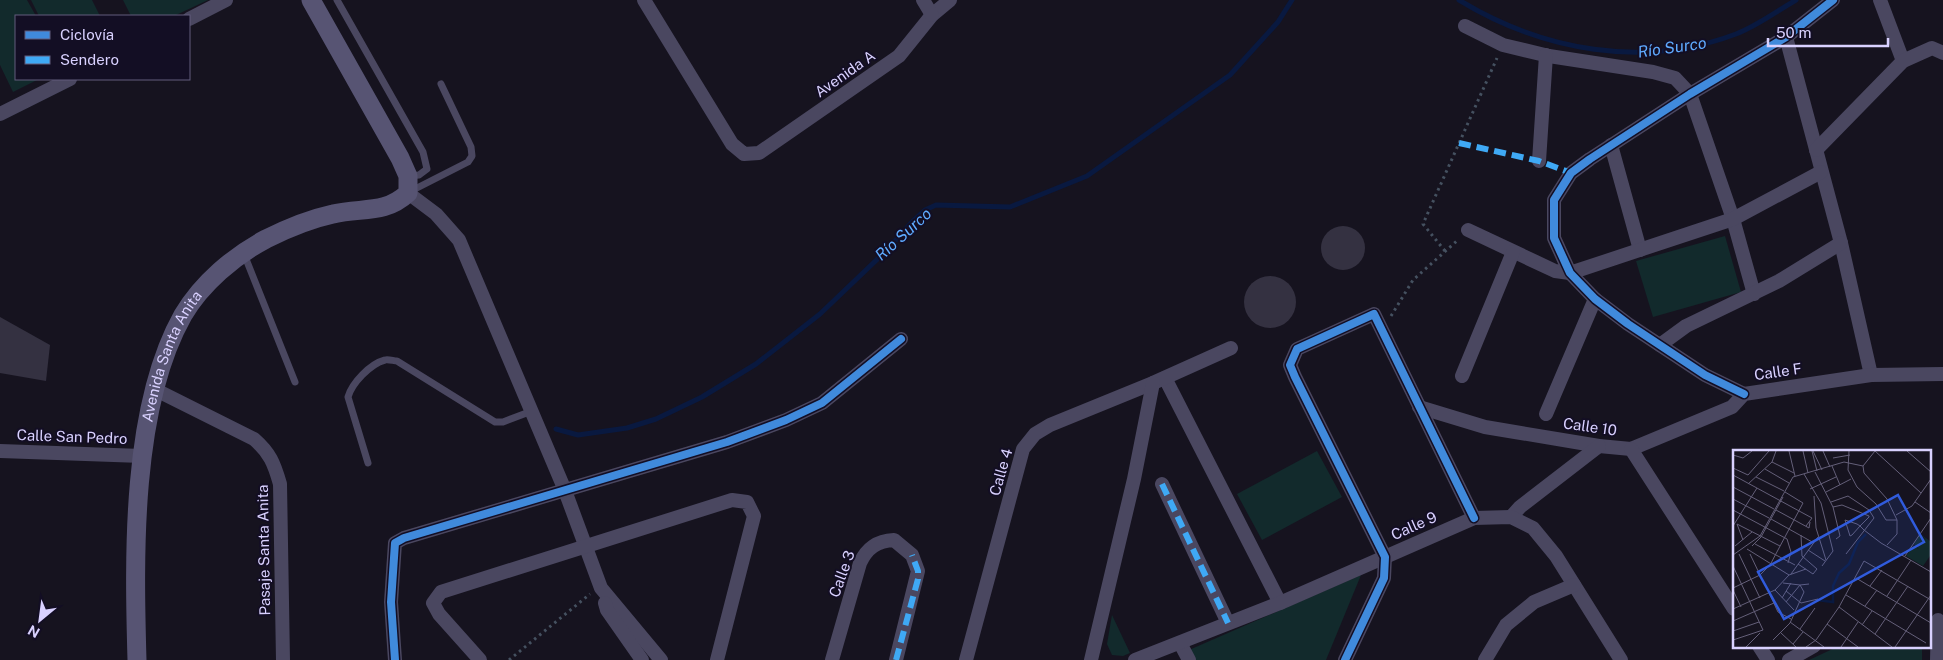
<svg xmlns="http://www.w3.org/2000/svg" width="1943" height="660" viewBox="0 0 1943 660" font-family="'Public Sans',sans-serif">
<rect width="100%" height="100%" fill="#16131f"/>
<g fill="#122a2c">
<path d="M 0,0 L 27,0 L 36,16 L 16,16 L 16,79 L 39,79 L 13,92 L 0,65 Z"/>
<path d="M 31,0 L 92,0 L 100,16 L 39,16 Z"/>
<path d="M 123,0 L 208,0 L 174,16 L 131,16 Z"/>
<path d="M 1725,236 L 1741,292 L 1653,317 L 1636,261 Z"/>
<path d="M 1317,451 L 1342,497 L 1262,540 L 1237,494 Z"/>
<path d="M 1361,575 L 1326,660 L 1195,660 L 1189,650 Z"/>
<path d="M 1112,615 L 1130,653 L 1123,656 L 1112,655 L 1107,644 Z"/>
<path d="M 1839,646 L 1922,646 L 1922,660 L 1809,660 Z"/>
</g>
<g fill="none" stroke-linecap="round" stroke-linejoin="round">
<g stroke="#091940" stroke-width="5">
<path d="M 1459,0 C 1543,51 1643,69 1736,34 C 1757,26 1777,11 1796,0"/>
<path d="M 556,429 L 578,435 L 627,428 L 656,419 L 702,397 L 756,364 L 820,314 L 888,249 L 912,222 L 925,210 L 936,205 L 1010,207 L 1087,176 L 1230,75 L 1278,22 L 1292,0"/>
</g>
</g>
<g fill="#343141">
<circle cx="1343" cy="248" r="22"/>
<circle cx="1270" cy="302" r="26"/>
<path d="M 0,317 L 50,345 L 46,381 L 0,373 Z"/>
</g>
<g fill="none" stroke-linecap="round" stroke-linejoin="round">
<g stroke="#455160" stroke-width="3" stroke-dasharray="2.5 4" stroke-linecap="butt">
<path d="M 1445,251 L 1423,224 L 1497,58"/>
<path d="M 1391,316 L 1413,280 L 1459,239"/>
<path d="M 509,660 L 590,594"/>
</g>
<g stroke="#4a4760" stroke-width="7">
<path d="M 337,0 L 423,152 L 427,169 L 419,175 L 409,176"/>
<path d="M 411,191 L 468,162 L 472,156 L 471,147 L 441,84"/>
<path d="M 244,254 L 295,382"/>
<path d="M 368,463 L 348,397 C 352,383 370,364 385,360 C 388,359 394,361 397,361 L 495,422 L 503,422 L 532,411"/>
</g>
<g stroke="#4a4760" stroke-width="14">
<path d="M 644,0 L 732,144 L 744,154 L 759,153 L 899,56 L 932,15 L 950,0"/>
<path d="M 923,0 L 932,15"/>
<path d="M 1880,0 L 1903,61"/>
<path d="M 189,19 L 226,0"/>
<path d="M 1465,26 L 1503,45 L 1549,56 L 1653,72 L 1675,78 L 1690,94 L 1733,219 L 1754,294"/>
<path d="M 1786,37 L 1841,243 L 1871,375"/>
<path d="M 0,114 L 70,79"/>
<path d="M 1611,145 L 1640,250"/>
<path d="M 1816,150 L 1903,61 L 1932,48 L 1943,53"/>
<path d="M 1539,161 L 1546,55"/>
<path d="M 408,193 L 436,214 L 459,240 L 564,488 L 601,588 L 661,660"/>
<path d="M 1468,230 L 1555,271 L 1570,273 L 1733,219 L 1821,172"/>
<path d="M 1660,345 L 1686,326 L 1779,281 L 1841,243"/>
<path d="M 1462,376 L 1513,252"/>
<path d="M 1165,378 L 1280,603"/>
<path d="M 154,389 L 254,439 C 270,453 274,463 280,484 L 283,660"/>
<path d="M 1744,394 L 1705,375 L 1628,324 L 1595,299 L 1570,273 L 1554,238 L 1554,200 L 1571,173 L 1590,159 L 1690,94 L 1786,37 L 1833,0"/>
<path d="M 1419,407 L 1485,427 L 1599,446 L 1631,449 L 1732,407 L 1744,394 L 1871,375 L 1943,374"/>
<path d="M 1546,414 L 1595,299"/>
<path d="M 1631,449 L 1734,609"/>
<path d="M 0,451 L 142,456"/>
<path d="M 1162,484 L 1228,623"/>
<path d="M 1511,517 L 1520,507 L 1599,446"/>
<path d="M 605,603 L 607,610 L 642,660"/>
<path d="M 1180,643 L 1189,660"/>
<path d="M 1759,646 L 1768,660"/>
<path d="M 395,660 L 391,602 L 395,543 L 404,538 L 727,442 L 786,420 L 822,403 L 901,339"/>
<path d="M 480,660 L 439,614 L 433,603 L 441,592 L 732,500 L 747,502 L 754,516 L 717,660"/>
<path d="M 832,660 L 860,563 C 867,548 877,541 894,540 L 912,555 L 918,571 L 896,660"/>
<path d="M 966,660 L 1023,449 L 1035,434 L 1050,425 L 1153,383 L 1231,348"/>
<path d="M 1091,660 L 1134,479 L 1153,383"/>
<path d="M 1135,660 L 1280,603 L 1474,518 L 1511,517 L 1533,528 L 1556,556 L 1621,660"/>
<path d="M 1345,660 L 1384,578 L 1385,557 L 1295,377 L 1290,365 L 1297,349 L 1374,314 L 1474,518"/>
<path d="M 1485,660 L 1506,625 L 1534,602 L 1574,585"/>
<path d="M 1789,660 L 1814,646"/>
<path d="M 1937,660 L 1938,620"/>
</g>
<path stroke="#575473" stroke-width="19" id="s1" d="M 137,660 C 134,556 131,407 183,315 C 202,283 234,256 266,239 C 288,228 310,219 333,214 C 362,207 384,215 408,193 L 408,176 L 400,158 L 311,0"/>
<g stroke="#3fa9f5" stroke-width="6" stroke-dasharray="12 6" stroke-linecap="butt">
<path d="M 1459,143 L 1539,161 L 1571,173"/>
<path d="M 1162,484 L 1228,623"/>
<path d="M 896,660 L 918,579 L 918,571 L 912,555"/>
</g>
<defs>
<g id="cycleway">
<path d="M 1744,394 L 1705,375 L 1628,324 L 1595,299 L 1570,273 L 1554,238 L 1554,200 L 1571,173 L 1590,159 L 1690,94 L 1786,37 L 1833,0"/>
<path d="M 395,660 L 391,602 L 395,543 L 404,538 L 727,442 L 786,420 L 822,403 L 901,339"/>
<path d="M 1345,660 L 1384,578 L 1385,557 L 1295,377 L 1290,365 L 1297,349 L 1374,314 L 1474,518"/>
</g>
</defs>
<use href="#cycleway" stroke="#130e24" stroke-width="11"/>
<use href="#cycleway" stroke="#408adc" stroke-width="8"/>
</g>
<g text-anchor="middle" stroke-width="4" stroke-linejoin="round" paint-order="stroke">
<g font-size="15" fill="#d9d1ff" stroke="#130e24">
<text transform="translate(845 74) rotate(-35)" y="5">Avenida A</text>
<text dy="5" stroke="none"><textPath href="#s1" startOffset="309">Avenida Santa Anita</textPath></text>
<text transform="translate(1778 372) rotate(-8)" y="5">Calle F</text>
<text transform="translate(1590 427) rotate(8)" y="5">Calle 10</text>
<text transform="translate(72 437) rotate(2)" y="5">Calle San Pedro</text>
<text transform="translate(1001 472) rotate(-74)" y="5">Calle 4</text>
<text transform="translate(1414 526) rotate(-24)" y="5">Calle 9</text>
<text transform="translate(264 550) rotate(-91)" y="5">Pasaje Santa Anita</text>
<text transform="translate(842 574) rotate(-70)" y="5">Calle 3</text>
</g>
<g font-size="16" font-style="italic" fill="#5fabff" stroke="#130e24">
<text transform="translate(1672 47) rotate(-8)" y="6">Río Surco</text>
<text transform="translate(903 234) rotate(-42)" y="6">Río Surco</text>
</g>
</g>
<g transform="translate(1733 450)">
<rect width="198" height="198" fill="#16131f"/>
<path d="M 187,84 L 197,91 L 197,106 L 190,116 L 173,106 L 180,96 L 186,99 L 181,94 L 186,86 L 193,90 Z" fill="#122a2c"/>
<path fill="none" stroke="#091940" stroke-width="2.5" d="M 84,150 L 100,152 L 100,136 L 106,123 L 116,114 L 125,92 L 133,84"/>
<path fill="none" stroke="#645f79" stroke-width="1" d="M 56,1 L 62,26M 70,1 L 75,23M 79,1 L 84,21M 80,1 L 89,20M 90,1 L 97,17M 116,1 L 115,20 L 124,37 L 143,54 L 153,70 L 164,70M 142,1 L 130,16 L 131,23 L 154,49 L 164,70 L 164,84 L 154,95M 142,1 L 188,43M 174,1 L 198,22M 0,5 L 10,8 L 19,1M 100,8 L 117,5M 39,12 L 61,23M 99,16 L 107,35M 0,18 L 15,25 L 36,1M 32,19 L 56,33M 82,22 L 100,57 L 107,86 L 103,89M 71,24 L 88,53 L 100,101 L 89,116M 0,25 L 79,68 L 73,76M 23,27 L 51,41M 15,34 L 39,12 L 43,1M 0,37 L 41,59M 77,39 L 103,27M 93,42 L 118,29M 81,46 L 83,78 L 93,110M 0,49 L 36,68M 98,52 L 115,46 L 136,60 L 141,68 L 113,104M 182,52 L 198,63M 100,57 L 109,55 L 136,66 L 136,67 L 127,76 L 119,85 L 117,86 L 112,70 L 124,74 L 127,76 L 131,80 L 148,93 L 198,122M 0,60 L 54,89 L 58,102 L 55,113M 43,60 L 76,78 L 77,72M 163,65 L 179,56 L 198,29M 38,69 L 81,93M 4,74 L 47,96M 4,74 L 10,90M 0,76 L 24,38M 22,94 L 62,115M 2,96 L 19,82M 19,96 L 28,87 L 50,47M 14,99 L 56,125 L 73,119M 75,100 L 92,111M 6,104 L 27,148M 17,104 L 27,125M 0,105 L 27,86 L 60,27 L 111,12 L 130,16M 172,106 L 198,68M 65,114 L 80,124 L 84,119 L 69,106 L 68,85M 0,116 L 30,180 L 0,190M 58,124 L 85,87M 123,128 L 198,173M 137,136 L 149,120M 0,138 L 27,125 L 37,115 L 70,53 L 52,42M 0,140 L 8,157M 42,140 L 61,160M 53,141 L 68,153 L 85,149M 36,143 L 45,162 L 58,169M 113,145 L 193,193M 154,146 L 178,110M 49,148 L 58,133M 53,152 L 67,135 L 76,134M 132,156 L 144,140M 106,157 L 159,197M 0,159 L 42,140 L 56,125M 0,171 L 41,153M 57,172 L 91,197M 94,174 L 125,197M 129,175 L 139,161M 67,179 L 82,158M 0,181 L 26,172M 48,183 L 63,197M 142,184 L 175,136M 40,190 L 57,173 L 71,142 L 67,135 L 50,133M 60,194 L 70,182M 13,197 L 27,183M 73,197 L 83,190 L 106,157 L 131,111 L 198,150M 108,197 L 125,172M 162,197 L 198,145"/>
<path fill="#305bdc" fill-opacity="0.15" stroke="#305bdc" stroke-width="2.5" d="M 165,45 L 191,92 L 51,169 L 25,122 Z"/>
<rect width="198" height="198" fill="none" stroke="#d9d1ff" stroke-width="2.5"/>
</g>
<rect x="15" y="15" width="175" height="65" fill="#130e24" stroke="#625c7c"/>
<rect x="25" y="31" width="25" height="8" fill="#408adc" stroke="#625c7c"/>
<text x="60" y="40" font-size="15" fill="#d9d1ff">Ciclovía</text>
<rect x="25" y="56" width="25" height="8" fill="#3fa9f5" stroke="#625c7c"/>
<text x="60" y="65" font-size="15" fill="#d9d1ff">Sendero</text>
<g transform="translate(40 620) rotate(209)" stroke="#130e24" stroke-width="4" paint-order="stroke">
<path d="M0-4L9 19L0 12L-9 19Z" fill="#d9d1ff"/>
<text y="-8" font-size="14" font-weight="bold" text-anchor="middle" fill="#d9d1ff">N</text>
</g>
<path d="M1768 38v8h120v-8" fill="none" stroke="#d9d1ff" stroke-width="2.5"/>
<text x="1776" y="38" font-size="15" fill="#d9d1ff" stroke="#130e24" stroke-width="4" paint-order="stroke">50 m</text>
</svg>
